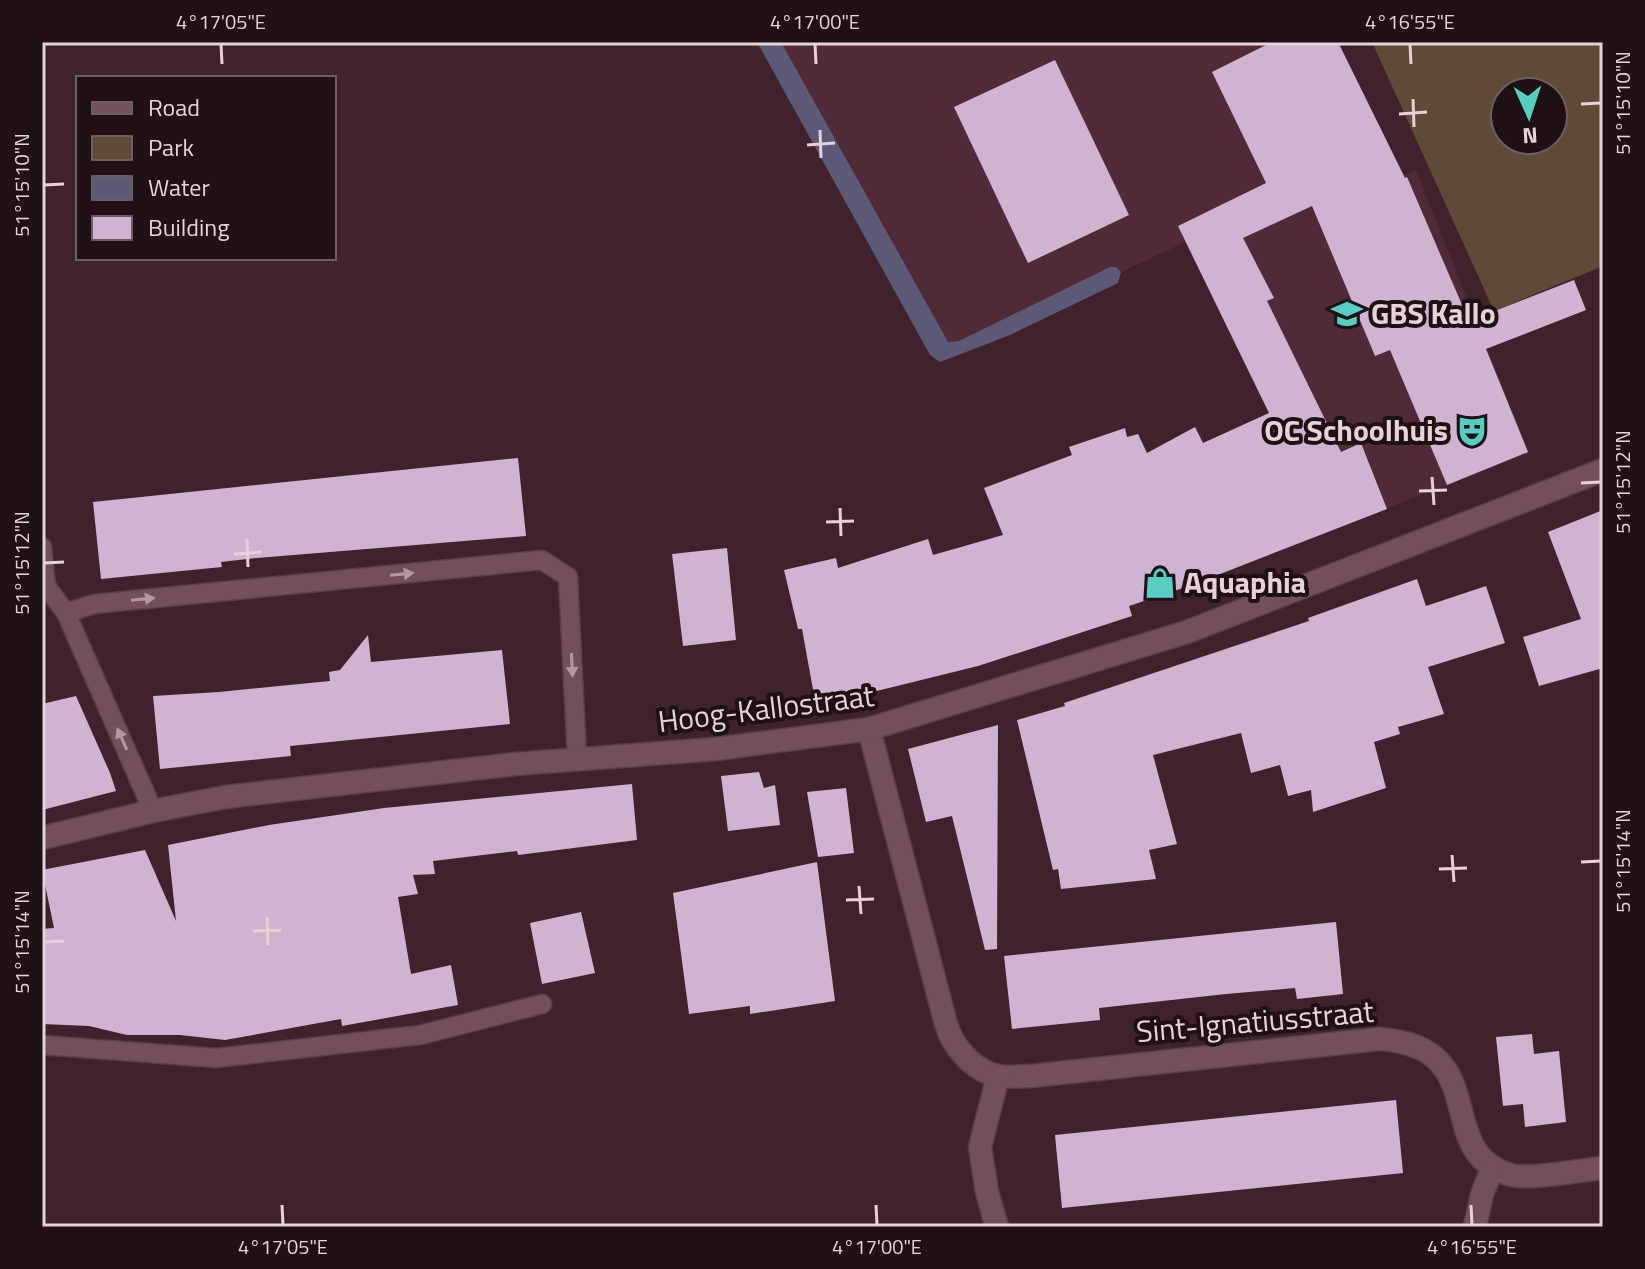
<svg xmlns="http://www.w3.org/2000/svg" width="1645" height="1269" viewBox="0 0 1645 1269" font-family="'Titillium Web',sans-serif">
<rect width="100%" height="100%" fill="#40222c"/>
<path fill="#4f2b38" d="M 781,42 L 1337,42 L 1399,177 L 1416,171 L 1529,453 L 1355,521 L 1298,473 L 1185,242 L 944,355 Z"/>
<path fill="#5e4b37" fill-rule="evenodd" d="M 1372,42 L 1603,42 L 1603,266 L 1494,311 ZM 1505,92 L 1553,92 L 1553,140 L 1505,140 Z"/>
<path fill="#5c5976" d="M 757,42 L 781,42 L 948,342 L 959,341 L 1110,267 L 1116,267 L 1121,272 L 1118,283 L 1010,335 L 940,362 L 930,355 Z"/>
<g fill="#ceb4d0">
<path d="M 1272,42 L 1338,42 L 1405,178 L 1407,177 L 1469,321 L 1574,280 L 1586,310 L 1486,349 L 1528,452 L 1447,485 L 1390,350 L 1375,356 L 1312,206 L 1243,238 L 1274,298 L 1267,301 L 1341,452 L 1361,443 L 1387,509 L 1192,585 L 1129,606 L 1132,616 L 978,666 L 816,706 L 802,629 L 798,629 L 784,570 L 836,558 L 838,568 L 928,539 L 933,555 L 1003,535 L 984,488 L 1072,455 L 1069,447 L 1125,428 L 1127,437 L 1138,434 L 1147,453 L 1195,427 L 1203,443 L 1269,413 L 1178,226 L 1266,183 L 1212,72 Z"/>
<path d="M 1055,60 L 1129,215 L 1028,263 L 954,107 Z"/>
<path d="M 518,458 L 526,536 L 257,558 L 221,562 L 222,567 L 101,579 L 93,502 Z"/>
<path d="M 1603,510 L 1603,668 L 1539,686 L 1523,637 L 1581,619 L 1548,532 Z"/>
<path d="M 727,548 L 736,640 L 683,646 L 672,554 Z"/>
<path d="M 1417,579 L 1426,606 L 1486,586 L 1505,643 L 1428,667 L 1444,714 L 1398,727 L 1400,734 L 1374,742 L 1386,788 L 1313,812 L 1311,790 L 1288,796 L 1280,765 L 1251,773 L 1241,733 L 1153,755 L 1177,844 L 1149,850 L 1156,879 L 1061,889 L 1058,869 L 1053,870 L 1017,720 L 1065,706 L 1064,703 L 1309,621 L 1308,618 Z"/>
<path d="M 368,635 L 371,662 L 502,650 L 510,724 L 290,746 L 291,756 L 160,769 L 153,696 L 219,692 L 330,681 L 329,672 L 340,670 Z"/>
<path d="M 76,696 L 110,773 L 116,791 L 42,810 L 42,704 Z"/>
<path d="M 998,725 L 997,949 L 985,950 L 952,816 L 926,822 L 908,749 Z"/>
<path d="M 759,772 L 764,788 L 775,785 L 780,825 L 728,831 L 721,776 Z"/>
<path d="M 632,784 L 637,840 L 518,855 L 517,851 L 433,861 L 435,874 L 413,875 L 418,894 L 398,897 L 411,974 L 451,965 L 458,1005 L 342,1026 L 341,1019 L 225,1040 L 180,1035 L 127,1035 L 89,1026 L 42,1024 L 42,929 L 54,928 L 42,870 L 145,850 L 176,921 L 168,845 L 269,825 L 384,808 Z"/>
<path d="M 846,788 L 854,853 L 818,857 L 807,792 Z"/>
<path d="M 817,862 L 835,1001 L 750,1014 L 750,1006 L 689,1014 L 673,893 Z"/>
<path d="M 581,912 L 595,973 L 542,984 L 530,923 Z"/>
<path d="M 1336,922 L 1343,994 L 1297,999 L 1295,988 L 1226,994 L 1099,1008 L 1100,1020 L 1012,1029 L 1004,956 Z"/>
<path d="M 1532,1034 L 1534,1054 L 1559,1051 L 1566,1122 L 1525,1127 L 1523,1104 L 1503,1106 L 1496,1037 Z"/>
<path d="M 1396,1100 L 1403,1173 L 1062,1208 L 1055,1135 Z"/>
</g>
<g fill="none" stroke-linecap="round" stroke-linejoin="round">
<defs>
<g id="service">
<path d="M 42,547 L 46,586 L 66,613 L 153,811"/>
<path d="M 66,613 L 94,604 L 542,560 L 568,577 L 577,759"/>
<path d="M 42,1045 L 216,1058 L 420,1035 L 542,1004"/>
</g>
<g id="minor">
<path d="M 869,729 L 946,1024 C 953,1047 973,1071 999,1076 C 1009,1078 1021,1076 1031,1076 L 1379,1039 C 1496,1046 1430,1153 1511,1175 C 1531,1180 1581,1170 1603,1168"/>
<path d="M 42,838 L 153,811 L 225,797 L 515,764 L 716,749 L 869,729 L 1187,632 L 1603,470"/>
<path d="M 997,1227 L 987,1192 L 980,1147 L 998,1076"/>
<path d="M 1475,1227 L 1482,1194 L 1493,1167"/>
</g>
</defs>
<use href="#service" stroke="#573f48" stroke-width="21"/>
<use href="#minor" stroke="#573f48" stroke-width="25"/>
<use href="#service" stroke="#71505a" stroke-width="18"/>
<use href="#minor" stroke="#71505a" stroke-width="22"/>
</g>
<defs><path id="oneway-solid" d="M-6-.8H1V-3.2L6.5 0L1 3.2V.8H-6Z" transform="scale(2)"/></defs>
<g fill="#b1989f">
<use href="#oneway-solid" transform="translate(402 574) rotate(-6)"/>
<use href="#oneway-solid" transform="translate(143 599) rotate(-6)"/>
<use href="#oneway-solid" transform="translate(572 665) rotate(87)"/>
<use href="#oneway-solid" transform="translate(122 739) rotate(-114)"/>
</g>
<path fill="none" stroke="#e6d2d8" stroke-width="3" d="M 221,44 L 222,64M 815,44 L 816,64M 1410,44 L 1411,64M 1413,99 L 1414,127M 1581,104 L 1601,103M 1399,114 L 1427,112M 820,130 L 821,158M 807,145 L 835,143M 44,185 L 64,184M 1432,477 L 1434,505M 1581,483 L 1601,482M 1419,491 L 1447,490M 840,508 L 841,536M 826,522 L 854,521M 247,539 L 248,567M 234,554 L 262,552M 44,563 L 64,562M 1452,855 L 1454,882M 1581,862 L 1601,861M 1439,869 L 1467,868M 859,886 L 861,914M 846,900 L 874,899M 267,917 L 268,945M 253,931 L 281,930M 44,942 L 64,941M 282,1205 L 283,1225M 876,1205 L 877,1225M 1471,1205 L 1472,1225"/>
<defs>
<symbol id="school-bare" viewBox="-9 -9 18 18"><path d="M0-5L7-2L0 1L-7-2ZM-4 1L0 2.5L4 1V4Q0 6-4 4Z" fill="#55cec4" stroke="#1e1115" stroke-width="2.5" paint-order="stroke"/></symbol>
<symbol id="theatre-bare" viewBox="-9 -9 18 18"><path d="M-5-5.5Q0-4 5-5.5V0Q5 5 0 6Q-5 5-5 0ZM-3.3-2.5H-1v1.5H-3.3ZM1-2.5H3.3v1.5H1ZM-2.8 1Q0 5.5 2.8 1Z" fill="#55cec4" stroke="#1e1115" stroke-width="2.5" paint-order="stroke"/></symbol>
<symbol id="shop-bare" viewBox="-9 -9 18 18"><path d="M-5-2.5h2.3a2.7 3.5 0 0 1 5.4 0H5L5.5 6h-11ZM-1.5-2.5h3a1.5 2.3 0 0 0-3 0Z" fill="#55cec4" stroke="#1e1115" stroke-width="2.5" paint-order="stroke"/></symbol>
</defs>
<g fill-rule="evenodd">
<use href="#school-bare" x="1325" y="292" width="44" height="44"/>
<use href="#theatre-bare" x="1450" y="409" width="44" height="44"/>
<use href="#shop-bare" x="1138" y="561" width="44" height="44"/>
</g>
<g text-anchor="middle" stroke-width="8" stroke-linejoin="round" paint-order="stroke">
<g font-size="30" font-weight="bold" fill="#e6d2d8" stroke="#1e1115" text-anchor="start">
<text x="1371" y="324">GBS Kallo</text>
<text x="1448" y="441" text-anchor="end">OC Schoolhuis</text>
<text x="1184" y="593">Aquaphia</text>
</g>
<g font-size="30" fill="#e6d2d8" stroke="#1e1115">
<text transform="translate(766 709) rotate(-7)" y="10">Hoog-Kallostraat</text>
<text transform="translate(1255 1022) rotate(-5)" y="10">Sint-Ignatiusstraat</text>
</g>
</g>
<rect width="1645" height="1269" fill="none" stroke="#1e1115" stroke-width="88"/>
<rect x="76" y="76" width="260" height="184" fill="#1e1115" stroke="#6e5e63" stroke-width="2"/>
<rect x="92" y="102" width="40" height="12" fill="#71505a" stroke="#6e5e63" stroke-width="2"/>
<text x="148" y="116" font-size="24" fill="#e6d2d8">Road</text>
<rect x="92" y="136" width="40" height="24" fill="#5e4b37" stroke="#6e5e63" stroke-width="2"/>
<text x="148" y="156" font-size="24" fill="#e6d2d8">Park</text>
<rect x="92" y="176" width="40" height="24" fill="#5c5976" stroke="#6e5e63" stroke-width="2"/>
<text x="148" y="196" font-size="24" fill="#e6d2d8">Water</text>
<rect x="92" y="216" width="40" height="24" fill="#ceb4d0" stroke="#6e5e63" stroke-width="2"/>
<text x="148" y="236" font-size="24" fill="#e6d2d8">Building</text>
<g transform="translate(1529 116) rotate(177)"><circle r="38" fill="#1e1115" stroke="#6e5e63" stroke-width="2"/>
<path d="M0-6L14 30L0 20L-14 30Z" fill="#55cec4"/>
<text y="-12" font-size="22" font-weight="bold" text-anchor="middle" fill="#e6d2d8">N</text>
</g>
<rect x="44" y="44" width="1557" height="1181" fill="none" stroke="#e6d2d8" stroke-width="3"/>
<g font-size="20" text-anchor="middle" fill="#e6d2d8">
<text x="221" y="29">4°17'05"E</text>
<text x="815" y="29">4°17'00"E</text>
<text x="1410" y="29">4°16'55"E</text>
<text transform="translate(1623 103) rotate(-90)" y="7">51°15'10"N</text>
<text transform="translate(22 185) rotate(-90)" y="7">51°15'10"N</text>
<text transform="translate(1623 482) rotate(-90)" y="7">51°15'12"N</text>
<text transform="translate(22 563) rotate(-90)" y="7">51°15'12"N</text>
<text transform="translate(1623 861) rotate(-90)" y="7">51°15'14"N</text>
<text transform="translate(22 942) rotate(-90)" y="7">51°15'14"N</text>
<text x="283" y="1254">4°17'05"E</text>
<text x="877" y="1254">4°17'00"E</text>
<text x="1472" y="1254">4°16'55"E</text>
</g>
</svg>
